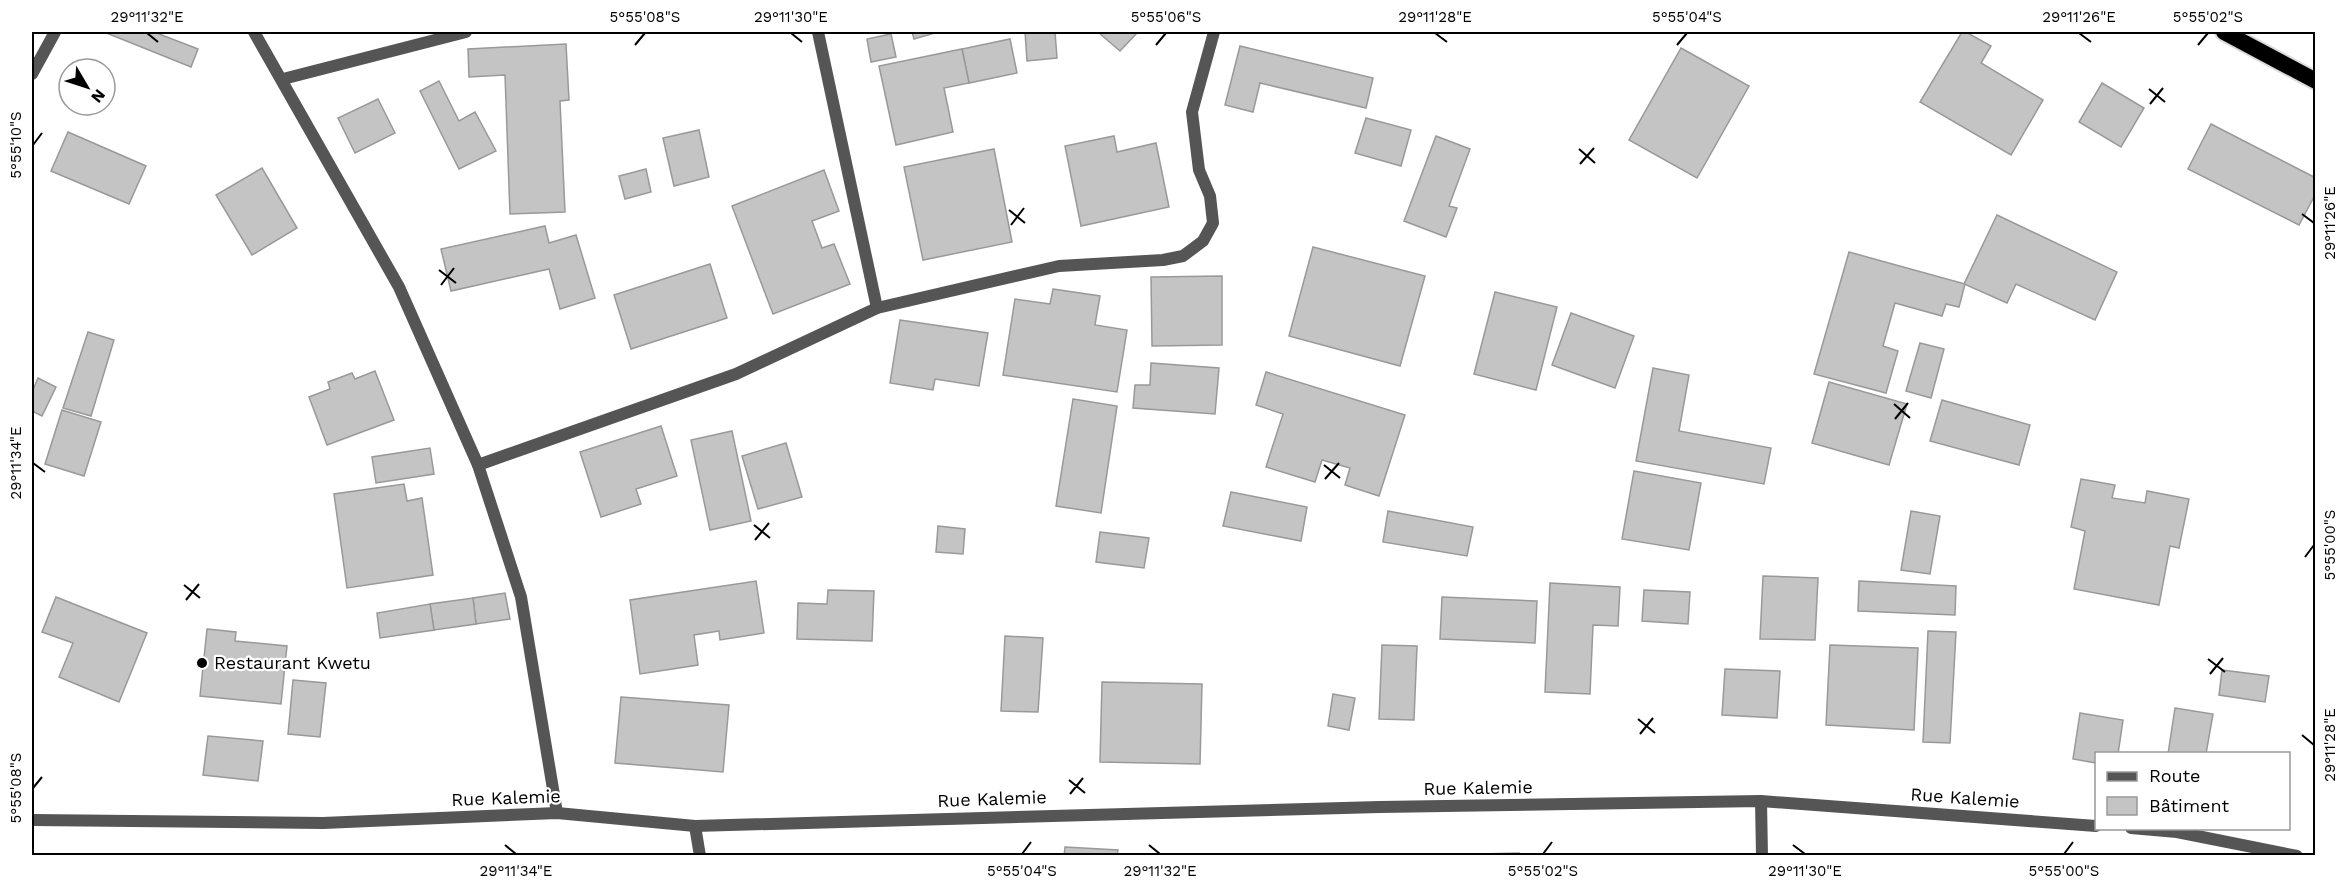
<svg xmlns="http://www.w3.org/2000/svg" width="2347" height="887" viewBox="0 0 2347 887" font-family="'Work Sans',sans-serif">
<rect width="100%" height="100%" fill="#fff"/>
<g fill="#c4c4c4" stroke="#999" stroke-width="1.5">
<path d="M 104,32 L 154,32 L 198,49 L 191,67 Z"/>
<path d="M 912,32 L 938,32 L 914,39 Z"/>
<path d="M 1025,32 L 1055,32 L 1057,58 L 1027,61 Z"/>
<path d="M 1098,32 L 1138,32 L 1120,51 Z"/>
<path d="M 1962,32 L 1966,32 L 1991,46 L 1981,63 L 2043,100 L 2011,155 L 1920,102 Z"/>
<path d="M 891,34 L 896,57 L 871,62 L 867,39 Z"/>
<path d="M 1010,39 L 1017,73 L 969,83 L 962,49 Z"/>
<path d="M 566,44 L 569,100 L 560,101 L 565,212 L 510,214 L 505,75 L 469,77 L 468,49 Z"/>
<path d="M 1240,46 L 1373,78 L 1366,108 L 1260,83 L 1253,112 L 1225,105 Z"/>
<path d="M 1681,48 L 1749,86 L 1697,178 L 1629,140 Z"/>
<path d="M 962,49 L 969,83 L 944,88 L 953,132 L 896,145 L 879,66 Z"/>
<path d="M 439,81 L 459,121 L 475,112 L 496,151 L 459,169 L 420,91 Z"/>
<path d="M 2102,83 L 2144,108 L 2121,147 L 2079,122 Z"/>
<path d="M 378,99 L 395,133 L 355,153 L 338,118 Z"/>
<path d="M 1366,118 L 1411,130 L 1401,166 L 1355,153 Z"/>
<path d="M 2211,124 L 2316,178 L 2316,193 L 2299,225 L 2188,169 Z"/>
<path d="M 699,130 L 709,177 L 674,186 L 663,138 Z"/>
<path d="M 68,132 L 146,166 L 129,204 L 51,171 Z"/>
<path d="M 1114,136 L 1117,152 L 1156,143 L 1169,207 L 1081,226 L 1065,146 Z"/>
<path d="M 1436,136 L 1470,149 L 1449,206 L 1457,208 L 1446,237 L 1404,221 Z"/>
<path d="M 994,149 L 1012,242 L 923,260 L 904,167 Z"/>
<path d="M 262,168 L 297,228 L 252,255 L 216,195 Z"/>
<path d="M 646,169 L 651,192 L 625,199 L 619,176 Z"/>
<path d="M 824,170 L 839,211 L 812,221 L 822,248 L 834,244 L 850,284 L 773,314 L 732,206 Z"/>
<path d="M 1997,215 L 2117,272 L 2095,320 L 2016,284 L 2007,303 L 1964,284 Z"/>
<path d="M 545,226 L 549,243 L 576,235 L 595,298 L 560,309 L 549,269 L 451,291 L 441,249 Z"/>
<path d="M 1313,247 L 1425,276 L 1400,366 L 1289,336 Z"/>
<path d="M 1849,252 L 1965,284 L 1959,307 L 1946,304 L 1942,316 L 1895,303 L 1883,346 L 1898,351 L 1886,393 L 1814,374 Z"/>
<path d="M 710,264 L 727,318 L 631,349 L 614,295 Z"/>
<path d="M 1222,276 L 1222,345 L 1152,346 L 1151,277 Z"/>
<path d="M 1053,289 L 1100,296 L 1095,325 L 1127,330 L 1117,392 L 1003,375 L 1015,299 L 1050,304 Z"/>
<path d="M 1495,292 L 1557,307 L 1536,390 L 1474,374 Z"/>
<path d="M 1571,313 L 1634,336 L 1615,388 L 1552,365 Z"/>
<path d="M 900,320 L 988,333 L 979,386 L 935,379 L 933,390 L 890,383 Z"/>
<path d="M 88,332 L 114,340 L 91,416 L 63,408 Z"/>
<path d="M 1920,343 L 1944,349 L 1931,398 L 1906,391 Z"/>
<path d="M 1151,363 L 1219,368 L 1215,414 L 1133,408 L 1135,385 L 1150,385 Z"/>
<path d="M 1653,368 L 1689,375 L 1679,431 L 1771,448 L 1764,484 L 1636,461 Z"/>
<path d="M 375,371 L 394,420 L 327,445 L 309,397 L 330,389 L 328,382 L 352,373 L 355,379 Z"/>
<path d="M 1266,372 L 1405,415 L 1379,496 L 1345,485 L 1350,468 L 1322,460 L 1315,482 L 1266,467 L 1283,414 L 1256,405 Z"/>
<path d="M 38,378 L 56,387 L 42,416 L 32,411 L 32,392 Z"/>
<path d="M 1829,382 L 1907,404 L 1889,465 L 1812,443 Z"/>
<path d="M 1073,399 L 1117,406 L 1101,513 L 1056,506 Z"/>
<path d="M 1942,400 L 2030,425 L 2019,465 L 1930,441 Z"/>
<path d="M 62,410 L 101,422 L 84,476 L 45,464 Z"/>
<path d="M 661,426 L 677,476 L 636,489 L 641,504 L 601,517 L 580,452 Z"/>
<path d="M 732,431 L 751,521 L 710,530 L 691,440 Z"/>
<path d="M 786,443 L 802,497 L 758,509 L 742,456 Z"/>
<path d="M 430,448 L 434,474 L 376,483 L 372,457 Z"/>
<path d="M 1634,471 L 1701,483 L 1689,550 L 1622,539 Z"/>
<path d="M 2081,479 L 2115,485 L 2112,498 L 2145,503 L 2147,491 L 2189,499 L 2179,548 L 2170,546 L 2159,605 L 2074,589 L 2085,531 L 2071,527 Z"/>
<path d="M 404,484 L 407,501 L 422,498 L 433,575 L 347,588 L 334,494 Z"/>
<path d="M 1231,492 L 1307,507 L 1301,541 L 1223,526 Z"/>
<path d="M 1388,511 L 1473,527 L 1467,556 L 1383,542 Z"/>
<path d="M 1911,511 L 1940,516 L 1930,574 L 1901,570 Z"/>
<path d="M 938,526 L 965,529 L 963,554 L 936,552 Z"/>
<path d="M 1100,532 L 1149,538 L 1144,568 L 1096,562 Z"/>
<path d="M 1763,576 L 1818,578 L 1815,640 L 1760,639 Z"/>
<path d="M 756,581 L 764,633 L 720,640 L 719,631 L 694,635 L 698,665 L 640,674 L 630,600 Z"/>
<path d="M 1859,581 L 1956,586 L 1955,615 L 1858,611 Z"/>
<path d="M 1550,583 L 1620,587 L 1618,626 L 1593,625 L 1590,694 L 1545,692 Z"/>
<path d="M 828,590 L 874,591 L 872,641 L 797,639 L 798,603 L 827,604 Z"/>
<path d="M 1644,590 L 1690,592 L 1688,624 L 1642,621 Z"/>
<path d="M 505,593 L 510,619 L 476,624 L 473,598 Z"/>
<path d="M 56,597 L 147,633 L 119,702 L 59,677 L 73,643 L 42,632 Z"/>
<path d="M 1442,597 L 1537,601 L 1535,643 L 1440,639 Z"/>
<path d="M 473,598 L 476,624 L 434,630 L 430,604 Z"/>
<path d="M 430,604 L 434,630 L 380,638 L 377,613 Z"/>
<path d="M 207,629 L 236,632 L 235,641 L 287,646 L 281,704 L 200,696 Z"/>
<path d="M 1928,631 L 1956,632 L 1950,743 L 1923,742 Z"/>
<path d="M 1005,636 L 1043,638 L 1038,712 L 1001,711 Z"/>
<path d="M 1382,645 L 1417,646 L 1414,720 L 1379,719 Z"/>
<path d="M 1830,645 L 1918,648 L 1914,730 L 1826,725 Z"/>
<path d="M 1725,669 L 1780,671 L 1777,718 L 1722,715 Z"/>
<path d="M 2222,670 L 2269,676 L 2265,702 L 2219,695 Z"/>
<path d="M 293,680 L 326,683 L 320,737 L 288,734 Z"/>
<path d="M 1102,682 L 1202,684 L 1200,764 L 1100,762 Z"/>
<path d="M 1333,694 L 1355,698 L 1349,730 L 1328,726 Z"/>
<path d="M 621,697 L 729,705 L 723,772 L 615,763 Z"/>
<path d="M 2175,708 L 2213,714 L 2206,754 L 2168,754 Z"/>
<path d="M 2080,713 L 2123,720 L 2118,754 L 2096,754 L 2096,763 L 2073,759 Z"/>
<path d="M 208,736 L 263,741 L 258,781 L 203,775 Z"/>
<path d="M 1065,847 L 1118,850 L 1117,856 L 1064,856 Z"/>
<path d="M 1519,853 L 1519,856 L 1438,856 L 1438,855 Z"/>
</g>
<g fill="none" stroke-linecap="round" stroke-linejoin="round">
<defs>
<path id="trunk" d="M 2224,32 L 2316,81"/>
</defs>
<use href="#trunk" stroke="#dbdbdb" stroke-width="20"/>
<g stroke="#555" stroke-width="12">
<path d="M 254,32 L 399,287 L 478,465 L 521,597 L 557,813"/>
<path d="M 818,32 L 877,308"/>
<path d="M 32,74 L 55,32"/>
<path d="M 283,79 L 466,32"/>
<path d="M 478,465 L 736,374 L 877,308 L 1059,266 L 1163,260 L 1183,256 L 1203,241 L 1213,223 L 1210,196 L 1199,170 L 1192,112 L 1214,32"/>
<path d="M 1761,801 L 1762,856"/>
<path d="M 695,826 L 700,856"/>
</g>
<g stroke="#555" stroke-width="12">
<path d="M 32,820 L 323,823 L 557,813 L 695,826 L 1380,807 L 1761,801 L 2096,826"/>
<path d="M 2131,828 L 2177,832 L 2297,856"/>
</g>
<use href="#trunk" stroke="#000" stroke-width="16"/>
</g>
<path fill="none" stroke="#000" stroke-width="2" d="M 147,33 L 158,42M 791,33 L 802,42M 1435,33 L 1447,42M 2079,33 L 2091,42M 635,45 L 645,33M 1156,45 L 1166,33M 1677,45 L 1687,33M 2198,45 L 2208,33M 2149,89 L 2165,102M 2150,104 L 2163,88M 33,145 L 42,133M 1579,149 L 1595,163M 1580,164 L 1594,148M 1009,210 L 1025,223M 2302,214 L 2314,223M 1011,225 L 1024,208M 439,270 L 456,283M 441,285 L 454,268M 1894,404 L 1910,418M 1895,419 L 1908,403M 33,463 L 45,472M 1324,465 L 1340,478M 1325,479 L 1339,463M 754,525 L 770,538M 755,540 L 769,523M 2305,557 L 2314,545M 184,585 L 200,598M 186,600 L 199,584M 2208,659 L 2225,672M 2210,674 L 2223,658M 1638,719 L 1655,733M 1640,734 L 1653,718M 2302,735 L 2314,745M 1069,780 L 1085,793M 33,788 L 42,777M 1070,794 L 1083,778M 505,845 L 516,854M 1149,845 L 1160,854M 1793,845 L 1805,854M 1022,854 L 1031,842M 1543,854 L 1552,842M 2064,854 L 2073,842"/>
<circle fill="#000" stroke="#fff" stroke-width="2" cx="202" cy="663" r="6"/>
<g text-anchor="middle" stroke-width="4.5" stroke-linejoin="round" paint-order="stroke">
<g font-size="18" fill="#000" stroke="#fff" text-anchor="start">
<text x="214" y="669">Restaurant Kwetu</text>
</g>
<g font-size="18" fill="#000" stroke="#fff">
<text transform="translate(1478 788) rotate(-1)" y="6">Rue Kalemie</text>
<text transform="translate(506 798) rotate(-2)" y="6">Rue Kalemie</text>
<text transform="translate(1965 798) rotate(4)" y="6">Rue Kalemie</text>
<text transform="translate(992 799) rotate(-2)" y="6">Rue Kalemie</text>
</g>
</g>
<rect width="2347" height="887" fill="none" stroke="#ffffff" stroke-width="66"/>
<rect x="2095" y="752" width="195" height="78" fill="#ffffff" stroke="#999999" stroke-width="1.5"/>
<rect x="2107" y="772" width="30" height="9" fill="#555555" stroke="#999999" stroke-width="1.5"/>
<text x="2149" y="782" font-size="18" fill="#000000">Route</text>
<rect x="2107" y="797" width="30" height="18" fill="#c4c4c4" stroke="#999999" stroke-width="1.5"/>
<text x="2149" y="812" font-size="18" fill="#000000">Bâtiment</text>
<g transform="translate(87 87) rotate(129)"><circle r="28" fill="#ffffff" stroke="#999999" stroke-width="1.5"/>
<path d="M0-4.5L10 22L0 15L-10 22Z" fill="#000000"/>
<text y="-9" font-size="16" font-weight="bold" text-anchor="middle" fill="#000000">N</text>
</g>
<rect x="33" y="33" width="2281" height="821" fill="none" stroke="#000" stroke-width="2"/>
<g font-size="15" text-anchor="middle" fill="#000">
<text x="147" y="22">29°11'32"E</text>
<text x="645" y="22">5°55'08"S</text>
<text x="791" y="22">29°11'30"E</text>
<text x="1166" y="22">5°55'06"S</text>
<text x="1435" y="22">29°11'28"E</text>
<text x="1687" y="22">5°55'04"S</text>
<text x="2079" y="22">29°11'26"E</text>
<text x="2208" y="22">5°55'02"S</text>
<text transform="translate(16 145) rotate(-90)" y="5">5°55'10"S</text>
<text transform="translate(2330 223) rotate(-90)" y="5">29°11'26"E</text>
<text transform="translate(16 463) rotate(-90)" y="5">29°11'34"E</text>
<text transform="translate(2330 545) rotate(-90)" y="5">5°55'00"S</text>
<text transform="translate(2330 745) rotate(-90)" y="5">29°11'28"E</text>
<text transform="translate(16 788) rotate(-90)" y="5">5°55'08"S</text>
<text x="516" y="876">29°11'34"E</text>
<text x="1022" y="876">5°55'04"S</text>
<text x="1160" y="876">29°11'32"E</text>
<text x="1543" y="876">5°55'02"S</text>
<text x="1805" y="876">29°11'30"E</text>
<text x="2064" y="876">5°55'00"S</text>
</g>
</svg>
